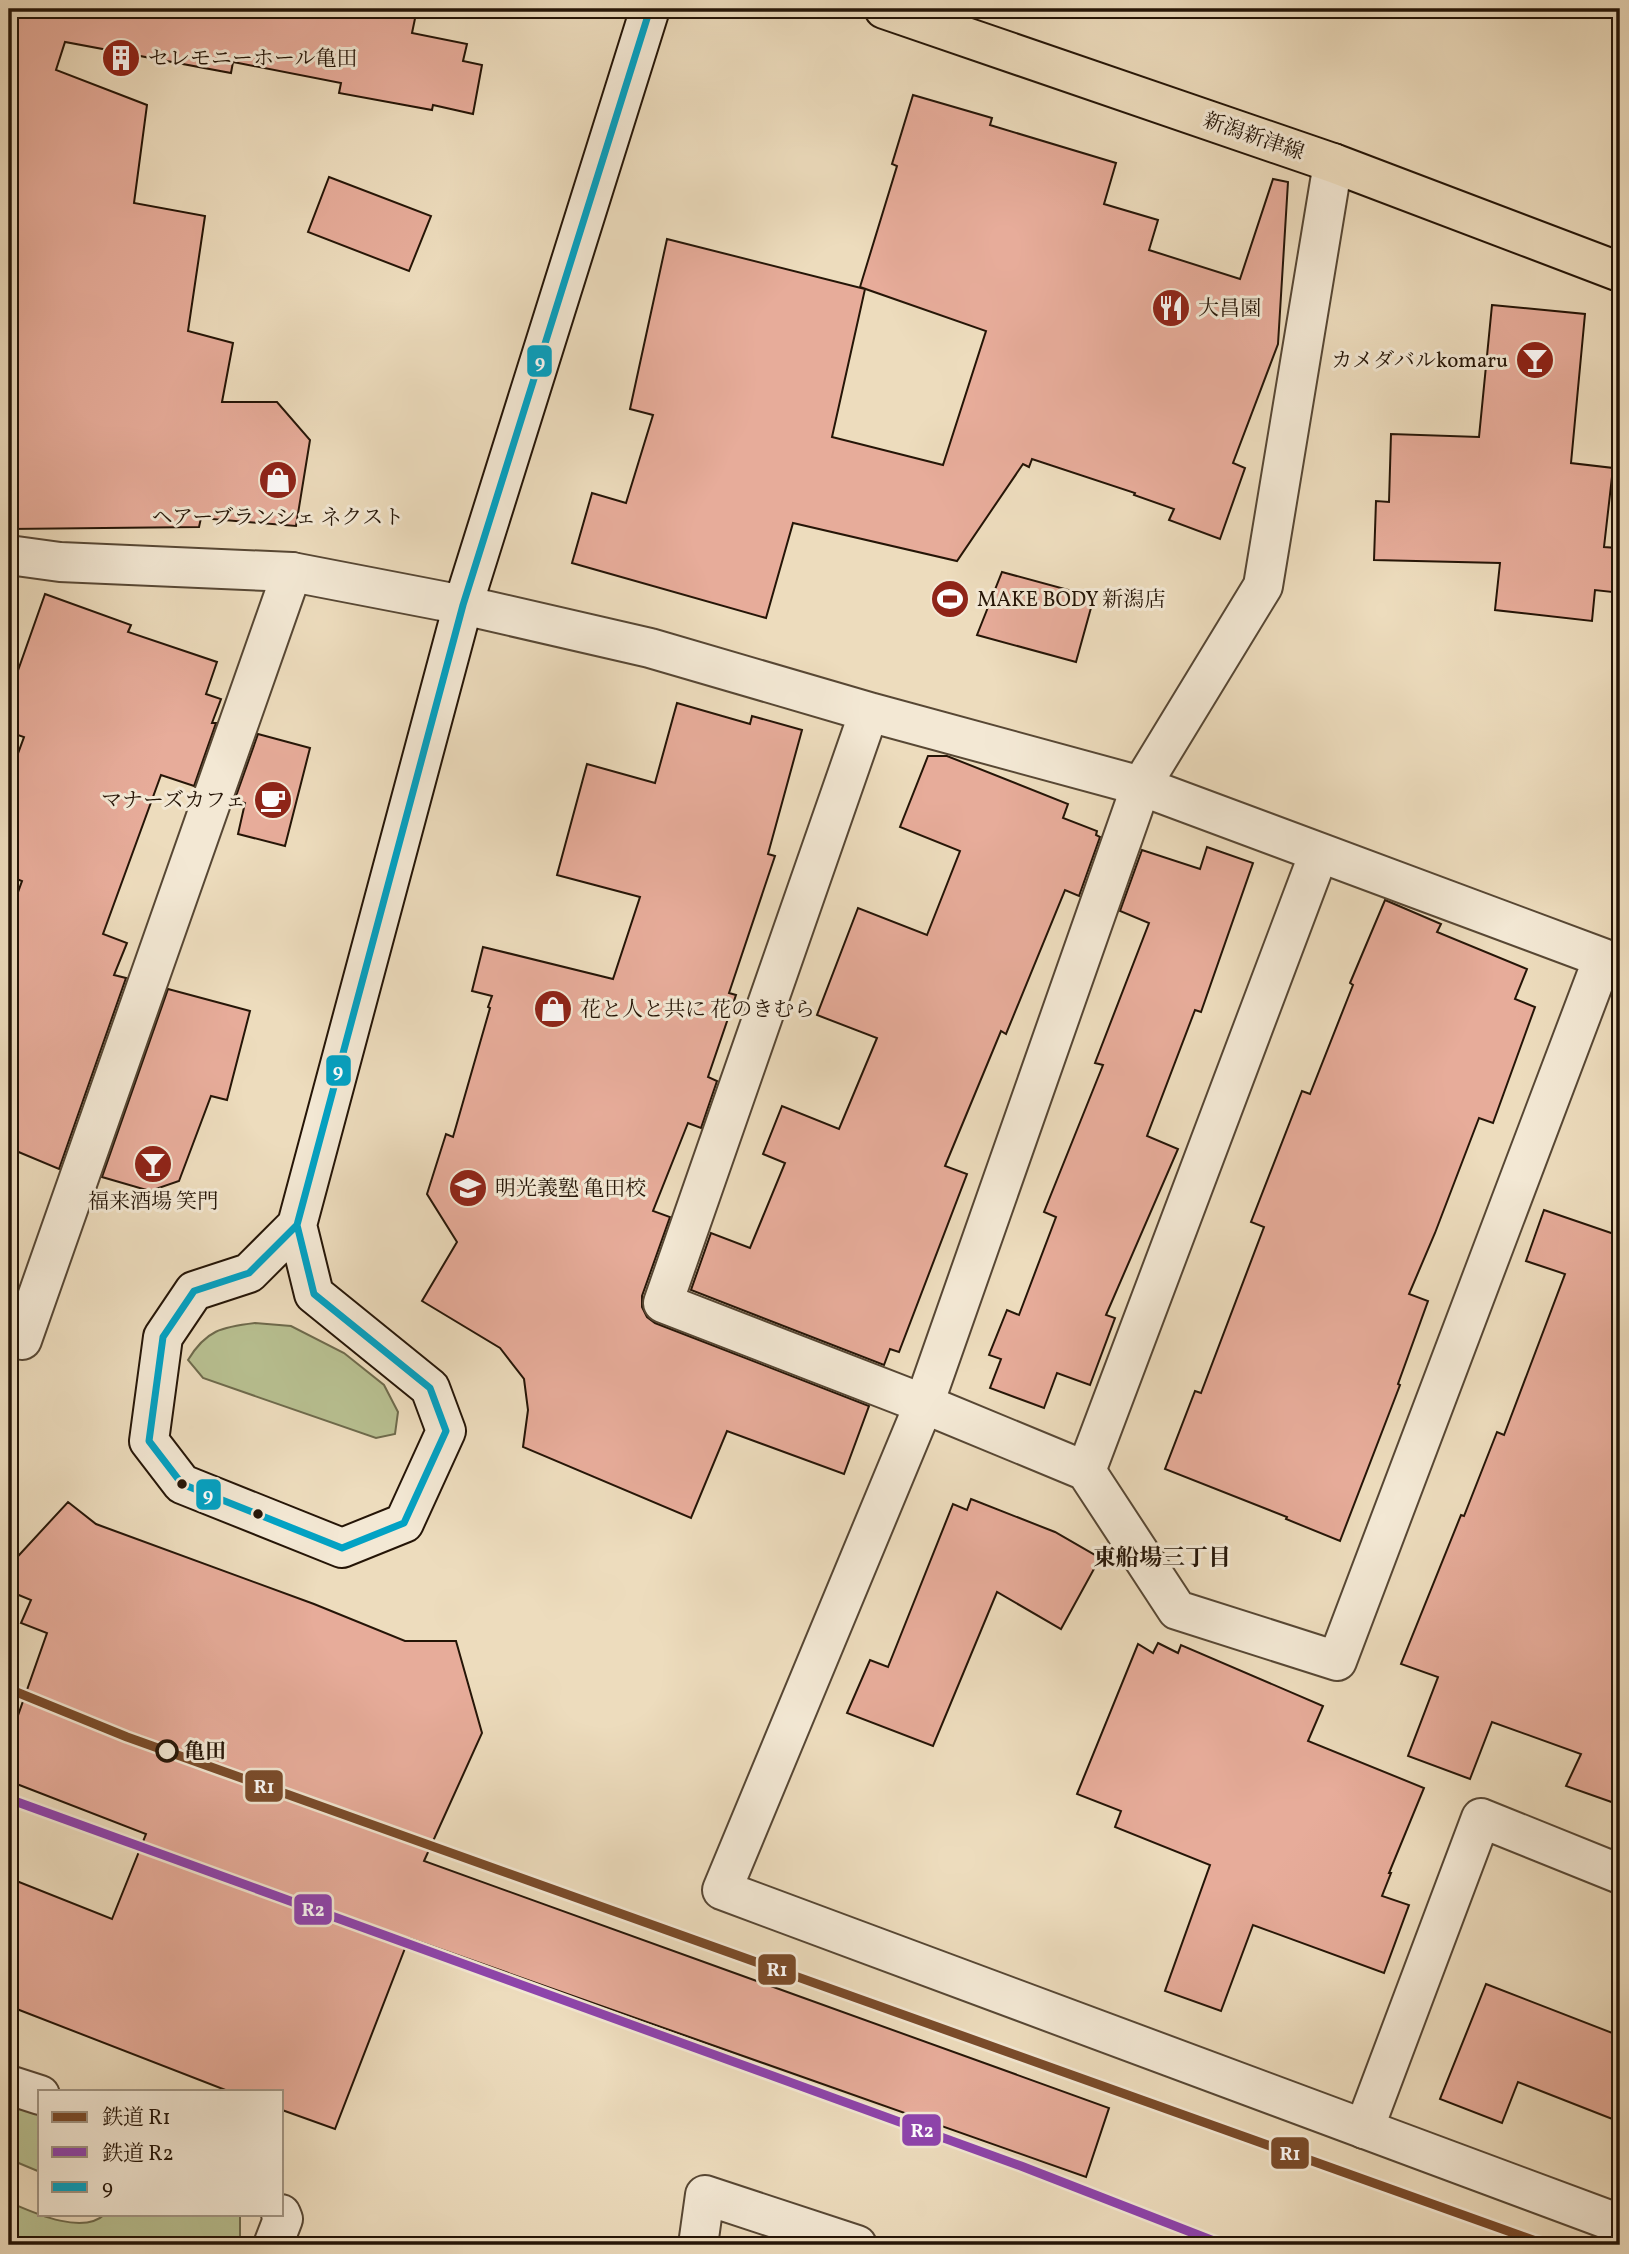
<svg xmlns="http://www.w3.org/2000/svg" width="1629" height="2254" viewBox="0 0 1629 2254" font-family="Vollkorn,'Noto Serif JP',serif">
<rect width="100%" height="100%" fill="#eddcbd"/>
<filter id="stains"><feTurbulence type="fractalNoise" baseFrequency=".00286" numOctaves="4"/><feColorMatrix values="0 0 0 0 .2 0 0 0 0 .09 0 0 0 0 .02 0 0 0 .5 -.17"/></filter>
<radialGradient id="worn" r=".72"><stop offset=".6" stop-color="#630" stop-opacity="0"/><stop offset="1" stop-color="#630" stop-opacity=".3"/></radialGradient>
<g fill="#b8c091" stroke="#6e6a4c" stroke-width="2">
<path d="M 255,1323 L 291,1326 L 344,1353 L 384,1385 L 398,1412 L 395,1434 L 376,1438 L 203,1378 L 188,1360 C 206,1330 222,1327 255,1323 Z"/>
<path d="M 9,2093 L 40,2107 L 40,2172 L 9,2159 Z"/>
<path d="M 9,2202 C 32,2212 83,2236 105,2214 L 240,2214 L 240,2238 L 236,2245 L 9,2245 Z"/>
</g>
<g fill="#e7ac9a" stroke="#251507" stroke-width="2">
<path d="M 9,9 L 417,9 L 412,33 L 467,44 L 463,61 L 482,65 L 473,114 L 433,105 L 432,110 L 339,93 L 341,83 L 233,62 L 231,73 L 65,42 L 56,70 L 147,105 L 134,203 L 205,216 L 188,331 L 233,343 L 222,402 L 277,402 L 310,440 L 296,526 L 201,518 L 199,527 L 9,529 Z"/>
<path d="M 913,95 L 992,118 L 990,125 L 1116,163 L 1104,204 L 1158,220 L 1149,250 L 1240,279 L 1273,179 L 1288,182 L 1278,344 L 1233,463 L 1245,468 L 1220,539 L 1169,520 L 1174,509 L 1134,495 L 1135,493 L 1032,459 L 1029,467 L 1023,464 L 957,561 L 793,523 L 766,618 L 572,563 L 592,493 L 626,503 L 653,415 L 630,409 L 667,239 L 865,289 L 832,437 L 943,465 L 986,331 L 860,287 L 897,166 L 892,164 Z"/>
<path d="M 329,177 L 431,216 L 409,271 L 308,232 Z"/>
<path d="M 1492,305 L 1585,314 L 1571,463 L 1613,468 L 1604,547 L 1617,548 L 1612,592 L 1595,590 L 1592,621 L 1495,610 L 1500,563 L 1374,560 L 1376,501 L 1389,502 L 1391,434 L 1479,437 Z"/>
<path d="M 1002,572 L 1094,597 L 1076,662 L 977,635 Z"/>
<path d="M 45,594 L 131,625 L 128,632 L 217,662 L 206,694 L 221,699 L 212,723 L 216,723 L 194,786 L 161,775 L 103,934 L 127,943 L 114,975 L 126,978 L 59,1169 L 9,1148 L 9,917 L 22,881 L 9,876 L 9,778 L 24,737 L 9,732 L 9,696 Z"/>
<path d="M 677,703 L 750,724 L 752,716 L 802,730 L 768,854 L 775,856 L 729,993 L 736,995 L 708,1077 L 717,1081 L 701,1128 L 688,1123 L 653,1211 L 670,1217 L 642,1296 L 642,1307 L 647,1317 L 655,1323 L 869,1406 L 844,1474 L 727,1431 L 691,1518 L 523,1447 L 528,1410 L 524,1379 L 500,1348 L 422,1301 L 457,1242 L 427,1194 L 446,1134 L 453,1137 L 490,1008 L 488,1007 L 492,996 L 472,991 L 483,947 L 613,979 L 640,897 L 557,875 L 587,764 L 655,783 Z"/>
<path d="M 258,734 L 310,748 L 285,846 L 238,834 L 245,803 L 235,799 Z"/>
<path d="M 928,756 L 947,756 L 1068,804 L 1063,818 L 1097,831 L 1096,835 L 1100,837 L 1079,896 L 1065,890 L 1006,1034 L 1001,1031 L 945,1166 L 967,1174 L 899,1352 L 890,1349 L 884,1365 L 691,1290 L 711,1233 L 750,1248 L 785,1163 L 763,1154 L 782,1106 L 839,1129 L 877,1038 L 817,1015 L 858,908 L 927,935 L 960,851 L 900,827 Z"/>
<path d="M 1207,847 L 1253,863 L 1201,1012 L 1195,1010 L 1147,1136 L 1178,1149 L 1106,1315 L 1115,1318 L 1090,1385 L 1057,1373 L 1044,1408 L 990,1388 L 1001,1359 L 989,1355 L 1007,1310 L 1019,1315 L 1056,1217 L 1044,1212 L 1103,1065 L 1095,1063 L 1149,923 L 1120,911 L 1142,850 L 1200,869 Z"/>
<path d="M 1385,900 L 1441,924 L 1437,932 L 1527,969 L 1515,999 L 1535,1007 L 1493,1123 L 1479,1118 L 1435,1233 L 1409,1294 L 1428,1301 L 1398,1384 L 1400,1385 L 1340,1541 L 1286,1519 L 1287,1517 L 1165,1469 L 1195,1391 L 1201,1393 L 1264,1227 L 1251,1222 L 1302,1091 L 1310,1094 L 1353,985 L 1350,983 Z"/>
<path d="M 168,989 L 250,1011 L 227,1100 L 211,1096 L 179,1181 L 150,1191 L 102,1177 Z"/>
<path d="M 1544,1210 L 1620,1236 L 1620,1805 L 1566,1786 L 1581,1754 L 1492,1722 L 1470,1779 L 1408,1756 L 1438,1677 L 1401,1664 L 1461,1515 L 1464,1516 L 1497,1432 L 1504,1435 L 1565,1274 L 1526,1261 Z"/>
<path d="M 971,1499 L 1055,1532 L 1100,1558 L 1061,1629 L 997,1592 L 933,1746 L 847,1713 L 870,1660 L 888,1667 L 953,1504 L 967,1510 Z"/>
<path d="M 68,1502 L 96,1524 L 314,1604 L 405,1641 L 456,1641 L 482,1733 L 424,1861 L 1109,2108 L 1086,2177 L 409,1938 L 335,2129 L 282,2110 L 282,2091 L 228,2091 L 9,2006 L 9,1878 L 112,1919 L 146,1834 L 9,1781 L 9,1741 L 47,1633 L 21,1623 L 31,1600 L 9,1591 L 9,1566 Z"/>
<path d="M 1158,1643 L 1178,1653 L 1181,1645 L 1323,1706 L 1308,1741 L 1424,1788 L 1389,1873 L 1391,1873 L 1382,1896 L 1409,1905 L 1384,1973 L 1253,1925 L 1221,2011 L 1165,1991 L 1210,1865 L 1115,1827 L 1121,1811 L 1077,1794 L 1138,1644 L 1153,1653 Z"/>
<path d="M 1486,1984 L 1620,2036 L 1620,2122 L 1518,2082 L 1502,2123 L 1440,2099 Z"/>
</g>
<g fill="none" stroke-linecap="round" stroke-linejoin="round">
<defs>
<g id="minor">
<path d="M 1333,163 L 1263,586 L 1141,786 L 924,1404 L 722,1890 L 1620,2224"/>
<path d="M 9,555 L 60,562 L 292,572 L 463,605 L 650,648 L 869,712 L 1141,786 L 1603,958 L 1337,1661 L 1177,1610 L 1086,1471 L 924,1404 L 663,1303 L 869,712"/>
<path d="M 9,1335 L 22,1340 L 292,572"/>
<path d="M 1086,1471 L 1319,853"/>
<path d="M 1364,2129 L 1481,1818 L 1620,1874"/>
<path d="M 698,2245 L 705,2195 L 857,2245"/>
</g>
<g id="tertiary">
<path d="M 9,2085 L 40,2095"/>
<path d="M 273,2245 L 283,2219 L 281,2214"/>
</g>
<path id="secondary" d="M 297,1225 L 249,1273 L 194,1291 L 163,1337 L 149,1441 L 182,1484 L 342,1548 L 404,1523 L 446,1431 L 430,1388 L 314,1294 L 297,1225 L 463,605 L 650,9"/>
<path id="primary" d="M 884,9 L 1333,163 L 1620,272"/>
</defs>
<use href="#minor" stroke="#574734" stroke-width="42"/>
<use href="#tertiary" stroke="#574734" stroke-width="42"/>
<use href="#secondary" stroke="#251507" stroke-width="42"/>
<use href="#primary" stroke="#251507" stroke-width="42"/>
<use href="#minor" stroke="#f3e8d4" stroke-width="38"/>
<use href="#tertiary" stroke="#f3e8d4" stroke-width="38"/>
<use href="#secondary" stroke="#f3e8d4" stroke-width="38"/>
<use href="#primary" stroke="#eddcbd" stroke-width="38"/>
<defs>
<path id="bus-1" d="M 297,1225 L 249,1273 L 194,1291 L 163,1337 L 149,1441 L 182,1484 L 342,1548 L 404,1523 L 446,1431 L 430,1388 L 314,1294 L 297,1225 L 463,605 L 650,9"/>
</defs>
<use href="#bus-1" stroke="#f3e8d4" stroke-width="12"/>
<use href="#bus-1" stroke="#02a2c4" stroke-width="7"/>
<defs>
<path id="rail-1" d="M 9,1689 L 127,1737 L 1547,2245"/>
<path id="rail-2" d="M 9,1799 L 1021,2166 L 1224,2245"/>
</defs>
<use href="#rail-1" stroke="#f3e8d4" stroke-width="14"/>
<use href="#rail-2" stroke="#f3e8d4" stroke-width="14"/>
<use href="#rail-1" stroke="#7a4b2a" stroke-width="9"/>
<use href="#rail-2" stroke="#8e44ad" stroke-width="9"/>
</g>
<defs>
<symbol id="building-disc" viewBox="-11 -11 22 22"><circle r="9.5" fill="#8f2418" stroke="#f3e8d4"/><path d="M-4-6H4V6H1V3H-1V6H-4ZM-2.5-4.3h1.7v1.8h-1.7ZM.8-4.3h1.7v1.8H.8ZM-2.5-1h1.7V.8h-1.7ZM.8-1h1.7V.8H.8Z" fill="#fff"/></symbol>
<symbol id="restaurant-disc" viewBox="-11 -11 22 22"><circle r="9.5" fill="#8f2418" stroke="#f3e8d4"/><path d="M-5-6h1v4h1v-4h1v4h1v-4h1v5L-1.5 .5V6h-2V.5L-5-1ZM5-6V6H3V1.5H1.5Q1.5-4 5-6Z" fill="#fff"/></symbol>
<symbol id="bar-disc" viewBox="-11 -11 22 22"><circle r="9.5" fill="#8f2418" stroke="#f3e8d4"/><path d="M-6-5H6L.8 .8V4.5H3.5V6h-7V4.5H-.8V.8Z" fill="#fff"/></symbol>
<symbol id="shop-disc" viewBox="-11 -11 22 22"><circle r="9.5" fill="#8f2418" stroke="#f3e8d4"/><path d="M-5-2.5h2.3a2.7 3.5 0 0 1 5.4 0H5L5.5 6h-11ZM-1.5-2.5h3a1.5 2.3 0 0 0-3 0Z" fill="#fff"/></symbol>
<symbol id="stadium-disc" viewBox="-11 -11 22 22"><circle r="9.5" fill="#8f2418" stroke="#f3e8d4"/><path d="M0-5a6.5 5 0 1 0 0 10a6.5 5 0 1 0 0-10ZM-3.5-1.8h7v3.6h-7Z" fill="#fff"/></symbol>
<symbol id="cafe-disc" viewBox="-11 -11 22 22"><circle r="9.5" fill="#8f2418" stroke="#f3e8d4"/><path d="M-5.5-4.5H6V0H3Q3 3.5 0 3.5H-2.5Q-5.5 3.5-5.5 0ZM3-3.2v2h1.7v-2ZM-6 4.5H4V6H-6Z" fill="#fff"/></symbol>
<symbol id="school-disc" viewBox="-11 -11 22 22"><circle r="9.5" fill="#8f2418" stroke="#f3e8d4"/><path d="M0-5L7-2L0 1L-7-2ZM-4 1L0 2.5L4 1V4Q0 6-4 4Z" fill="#fff"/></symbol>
</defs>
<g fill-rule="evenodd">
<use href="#building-disc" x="99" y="36" width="44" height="44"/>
<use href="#restaurant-disc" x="1149" y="286" width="44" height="44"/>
<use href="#bar-disc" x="1513" y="338" width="44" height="44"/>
<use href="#shop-disc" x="256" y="458" width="44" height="44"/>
<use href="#stadium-disc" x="928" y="577" width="44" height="44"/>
<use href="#cafe-disc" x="251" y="778" width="44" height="44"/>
<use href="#shop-disc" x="531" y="987" width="44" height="44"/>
<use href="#bar-disc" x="131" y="1142" width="44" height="44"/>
<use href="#school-disc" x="446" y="1166" width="44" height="44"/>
</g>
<g fill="#251507" stroke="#f3e8d4" stroke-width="2.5">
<circle cx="182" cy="1484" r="6"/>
<circle cx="258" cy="1514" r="6"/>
</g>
<circle fill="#f3e8d4" stroke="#251507" stroke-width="3.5" cx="167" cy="1751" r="10"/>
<g text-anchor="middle" stroke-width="6" stroke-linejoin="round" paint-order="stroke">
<g font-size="21" fill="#251507" stroke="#f3e8d4" text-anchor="start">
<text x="148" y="65">セレモニーホール亀田</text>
<text x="1198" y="315">大昌園</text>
<text x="1508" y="367" text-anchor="end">カメダバルkomaru</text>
<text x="278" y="524" text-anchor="middle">ヘアーブランシェ ネクスト</text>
<text x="977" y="606">MAKE BODY 新潟店</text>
<text x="246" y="807" text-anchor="end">マナーズカフェ</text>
<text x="580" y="1016">花と人と共に 花のきむら</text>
<text x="495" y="1195">明光義塾 亀田校</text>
<text x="153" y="1208" text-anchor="middle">福来酒場 笑門</text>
</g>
<g font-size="21" fill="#251507" stroke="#f3e8d4">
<text transform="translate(1254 136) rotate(19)" y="7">新潟新津線</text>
</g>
<g font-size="21" font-weight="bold" fill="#251507" stroke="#f3e8d4" text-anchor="start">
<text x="184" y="1758">亀田</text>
</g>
<g font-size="23" font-weight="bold" fill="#251507" stroke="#f3e8d4">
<text x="1162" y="1565">東船場三丁目</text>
</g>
</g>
<g stroke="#f3e8d4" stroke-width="2.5">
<rect x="526" y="344" width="27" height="34" rx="7" fill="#02a2c4"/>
<rect x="325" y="1054" width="27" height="33" rx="7" fill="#02a2c4"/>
<rect x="195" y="1478" width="27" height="33" rx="7" fill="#02a2c4"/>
<rect x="244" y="1769" width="40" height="34" rx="7" fill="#7a4b2a"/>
<rect x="293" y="1893" width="40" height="33" rx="7" fill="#8e44ad"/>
<rect x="757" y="1953" width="40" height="33" rx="7" fill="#7a4b2a"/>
<rect x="901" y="2113" width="41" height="34" rx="7" fill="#8e44ad"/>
<rect x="1270" y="2136" width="40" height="34" rx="7" fill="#7a4b2a"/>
</g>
<g font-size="19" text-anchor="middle" font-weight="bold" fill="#fff">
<text x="540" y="368">9</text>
<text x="338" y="1077">9</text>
<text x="208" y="1501">9</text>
<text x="264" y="1793">R1</text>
<text x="313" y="1916">R2</text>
<text x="777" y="1976">R1</text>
<text x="922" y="2137">R2</text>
<text x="1290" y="2160">R1</text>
</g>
<rect width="1629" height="2254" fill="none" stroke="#eddcbd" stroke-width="35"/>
<rect x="10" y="10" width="1608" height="2233" fill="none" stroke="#251507" stroke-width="3.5"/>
<rect x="18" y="18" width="1594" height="2219" fill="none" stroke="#251507" stroke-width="2"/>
<rect x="38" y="2090" width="245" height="126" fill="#f3e8d4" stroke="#a19482" stroke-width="2"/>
<rect x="52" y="2112" width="35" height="10" fill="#7a4b2a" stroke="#a19482" stroke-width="2"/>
<text x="102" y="2124" font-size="21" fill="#251507">鉄道 R1</text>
<rect x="52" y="2147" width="35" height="10" fill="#8e44ad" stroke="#a19482" stroke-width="2"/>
<text x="102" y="2160" font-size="21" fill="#251507">鉄道 R2</text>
<rect x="52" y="2182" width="35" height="10" fill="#02a2c4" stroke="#a19482" stroke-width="2"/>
<text x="102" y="2194" font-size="21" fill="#251507">9</text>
<rect width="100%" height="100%" filter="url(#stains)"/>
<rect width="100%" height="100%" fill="url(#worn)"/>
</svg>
